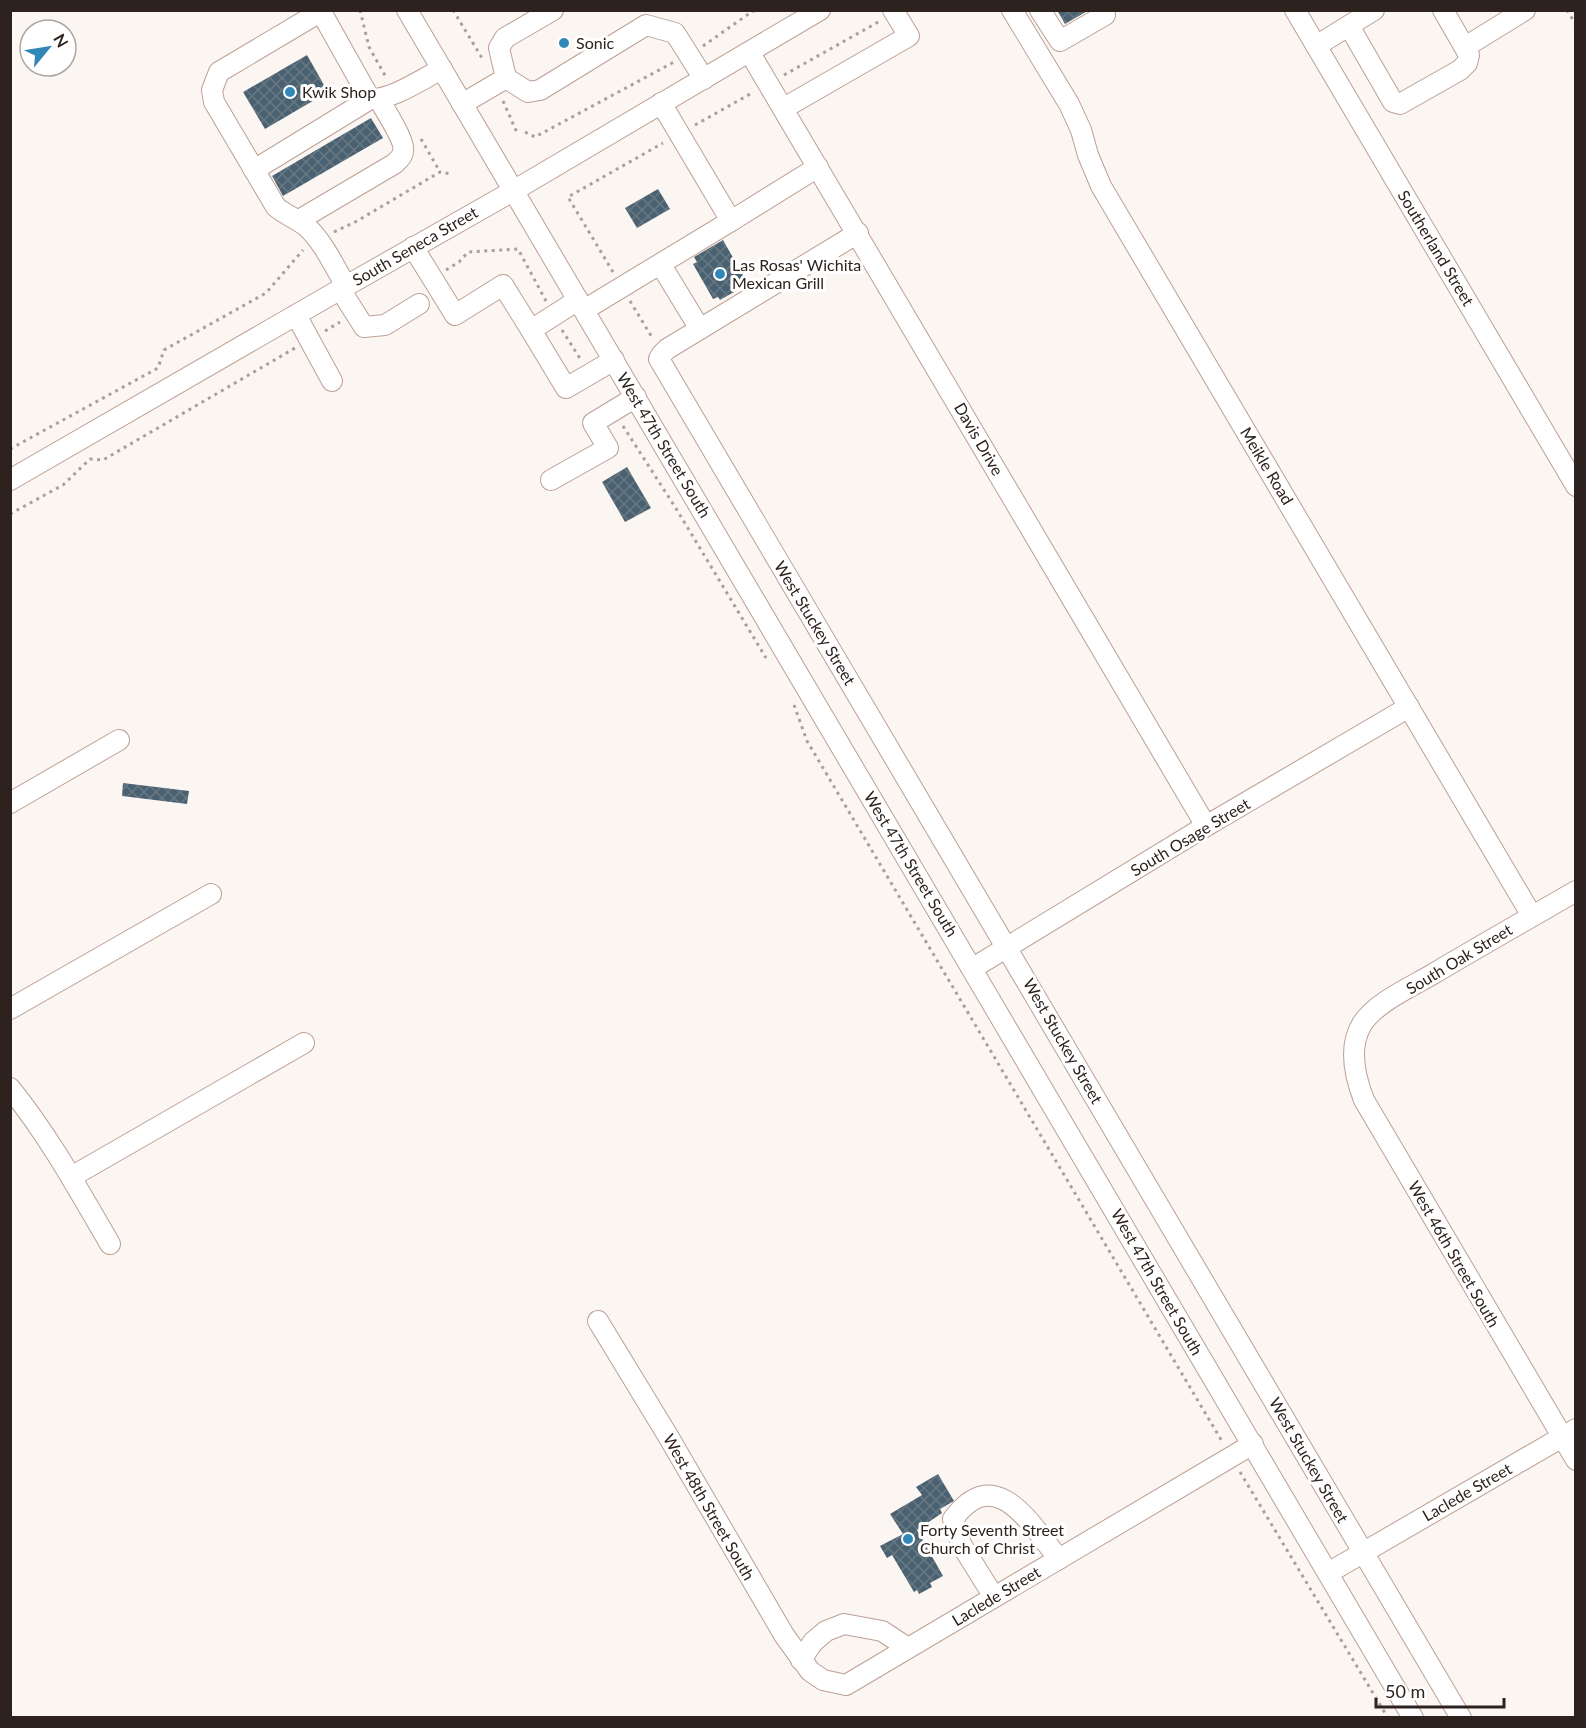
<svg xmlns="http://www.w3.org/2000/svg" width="1586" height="1728" viewBox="0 0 1586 1728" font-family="Lato,sans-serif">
<defs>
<pattern id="building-cross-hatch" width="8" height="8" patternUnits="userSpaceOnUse" patternTransform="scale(1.5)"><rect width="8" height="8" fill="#496170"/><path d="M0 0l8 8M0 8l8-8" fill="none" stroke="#677883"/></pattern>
</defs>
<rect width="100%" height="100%" fill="#fcf6f3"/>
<g fill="url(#building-cross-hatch)">
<path d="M 1057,10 L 1089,10 L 1065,24 Z"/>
<path d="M 307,55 L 328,92 L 265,129 L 243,92 Z"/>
<path d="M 371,118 L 383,138 L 283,196 L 272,176 Z"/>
<path d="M 658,189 L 670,209 L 637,228 L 625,208 Z"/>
<path d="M 723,240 L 748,284 L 720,300 L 718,297 L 713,299 L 693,264 L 697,262 L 694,257 Z"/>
<path d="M 627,467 L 651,508 L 625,522 L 602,482 Z"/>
<path d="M 123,783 L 189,791 L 187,804 L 122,796 Z"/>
<path d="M 938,1474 L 954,1501 L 940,1509 L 942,1513 L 917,1530 L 943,1576 L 930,1583 L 932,1587 L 919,1594 L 917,1590 L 914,1592 L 892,1555 L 887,1558 L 880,1546 L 903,1534 L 890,1514 L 922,1495 L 916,1487 Z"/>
</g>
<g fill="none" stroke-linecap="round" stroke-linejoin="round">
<defs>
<g id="minor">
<path d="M 320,10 L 370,99 C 392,100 422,79 442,69"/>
<path d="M 407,10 L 1413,1718"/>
<path d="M 1012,10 L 1069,104 L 1081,130 L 1088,155 L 1101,186 L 1532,916"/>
<path d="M 1040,10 L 1060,41 L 1105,15 L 1103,10"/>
<path d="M 1295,10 L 1576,486"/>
<path d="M 320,12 L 219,72 L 212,90 L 214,102 L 276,207 C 286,215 297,219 307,227 C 324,243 334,266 346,286"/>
<path d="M 1349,26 L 1393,102 L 1400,104 L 1460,70 L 1467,63 L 1469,55 L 1443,10"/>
<path d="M 1316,46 L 1374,10"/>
<path d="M 1465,47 L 1525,10"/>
<path d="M 750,53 L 1206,826"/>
<path d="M 506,78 L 499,48 L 505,38 L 553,10"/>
<path d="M 462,104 L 506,78 L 528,92 L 540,90 L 646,25 L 675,33 L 704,79"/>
<path d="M 784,108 L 909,36 L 893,10"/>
<path d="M 254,170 L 370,99"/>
<path d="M 299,220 L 394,164 C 398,160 402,158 403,152 C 406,141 385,111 379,99"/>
<path d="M 731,221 L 818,167"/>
<path d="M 858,233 L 667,349 L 662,354 L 659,359 L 1461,1718"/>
<path d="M 413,247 L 455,315 L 503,285 L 531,330"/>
<path d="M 661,265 L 700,329"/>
<path d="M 340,289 L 364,327 L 385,325 L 419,304"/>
<path d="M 578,300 L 531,330 L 566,388 L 614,360"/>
<path d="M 584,310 L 731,221 L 661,103"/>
<path d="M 296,315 L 332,381"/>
<path d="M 10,480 L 346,286 L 513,191 L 820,10"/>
<path d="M 551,480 L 608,448 L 593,423 L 636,397"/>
<path d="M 10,803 L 119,740"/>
<path d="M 1576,891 C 1528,919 1480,946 1433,974 C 1411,987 1375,1003 1362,1024 C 1348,1047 1355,1077 1364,1100 L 1576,1460"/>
<path d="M 973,968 L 1206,826 L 1409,707"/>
<path d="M 10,1009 L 211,894"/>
<path d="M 10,1088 C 49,1136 79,1191 110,1244"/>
<path d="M 71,1177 L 304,1043"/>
<path d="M 598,1321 L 668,1436 L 784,1635 L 810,1671 L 823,1680 L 846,1685 L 1253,1444"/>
<path d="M 1328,1573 L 1576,1429"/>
<path d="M 994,1597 L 961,1544 L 953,1519 C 996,1461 1031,1525 1059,1559"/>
<path d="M 801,1660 L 813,1642 L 826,1631 L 844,1624 L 882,1631 L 908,1648"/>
</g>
</defs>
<use href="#minor" stroke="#bca094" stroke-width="22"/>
<g stroke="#a8a09d" stroke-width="3" stroke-dasharray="3 4.5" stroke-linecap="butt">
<path d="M 360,10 L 369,47 L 387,79"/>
<path d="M 453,10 L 482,58"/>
<path d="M 1567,10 L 1576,25"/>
<path d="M 703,46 L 750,13 L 756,10"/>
<path d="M 784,75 L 880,21"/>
<path d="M 503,101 L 518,135"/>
<path d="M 695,125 L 752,93"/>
<path d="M 525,132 L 535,137 L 674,62"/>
<path d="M 421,139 L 440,172"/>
<path d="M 334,232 L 357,221 L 440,172 L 452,174"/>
<path d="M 446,270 L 459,262 L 468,252 L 518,249 L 546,301"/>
<path d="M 613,272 L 568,197 L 663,143"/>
<path d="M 630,301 L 653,339"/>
<path d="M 562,330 L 581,360"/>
<path d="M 325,331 L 340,322"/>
<path d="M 623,426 L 677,510 L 766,658"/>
<path d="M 10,449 L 158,368 L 164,350 L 266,293 L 303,250"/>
<path d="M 10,514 L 63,485 L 90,459 L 103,460 L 295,348"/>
<path d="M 794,705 L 807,741 L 1223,1443"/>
<path d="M 1240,1472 L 1388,1718"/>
</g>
<use href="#minor" stroke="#fff" stroke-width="20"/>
</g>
<g fill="#3187b6" stroke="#fff" stroke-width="2">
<circle cx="564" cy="43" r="6"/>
<circle cx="290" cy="92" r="6"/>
<circle cx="720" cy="274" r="6"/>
<circle cx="908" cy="1539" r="6"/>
</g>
<g text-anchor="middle" stroke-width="6" stroke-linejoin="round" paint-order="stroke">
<g font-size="16" fill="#2d221e" stroke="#fff" text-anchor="start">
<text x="576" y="49">Sonic</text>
<text x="302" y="98">Kwik Shop</text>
<text x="732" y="271">Las Rosas' Wichita<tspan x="732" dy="18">Mexican Grill</tspan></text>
<text x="920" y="1536">Forty Seventh Street<tspan x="920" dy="18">Church of Christ</tspan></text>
</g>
<g font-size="16" fill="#2d221e" stroke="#fff">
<text transform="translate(415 246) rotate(-30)" y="6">South Seneca Street</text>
<text transform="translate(1436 248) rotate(59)" y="6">Southerland Street</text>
<text transform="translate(979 439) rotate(60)" y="6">Davis Drive</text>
<text transform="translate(664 445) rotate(59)" y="6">West 47th Street South</text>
<text transform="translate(1267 466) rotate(59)" y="6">Meikle Road</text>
<text transform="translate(815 623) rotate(59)" y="6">West Stuckey Street</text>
<text transform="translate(1190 837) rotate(-31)" y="6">South Osage Street</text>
<text transform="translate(911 864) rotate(59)" y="6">West 47th Street South</text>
<text transform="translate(1459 959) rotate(-31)" y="6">South Oak Street</text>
<text transform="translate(1063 1041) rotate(60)" y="6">West Stuckey Street</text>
<text transform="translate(1454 1254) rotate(60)" y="6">West 46th Street South</text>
<text transform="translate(1157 1282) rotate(60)" y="6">West 47th Street South</text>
<text transform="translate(1309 1460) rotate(60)" y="6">West Stuckey Street</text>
<text transform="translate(1467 1492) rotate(-30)" y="6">Laclede Street</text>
<text transform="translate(709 1507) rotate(60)" y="6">West 48th Street South</text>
<text transform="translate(996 1596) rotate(-31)" y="6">Laclede Street</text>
</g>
</g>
<rect width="1586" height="1728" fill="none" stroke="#2d221e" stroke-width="24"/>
<g transform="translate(48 48) rotate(60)"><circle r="28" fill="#ffffff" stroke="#aba7a5" stroke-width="1.5"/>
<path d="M0-4.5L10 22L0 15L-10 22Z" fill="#3187b6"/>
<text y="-9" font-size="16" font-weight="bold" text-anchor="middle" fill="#2d221e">N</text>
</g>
<path d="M1376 1698v9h128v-9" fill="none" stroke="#2d221e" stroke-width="3"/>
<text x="1385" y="1698" font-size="18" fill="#2d221e" stroke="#ffffff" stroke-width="4.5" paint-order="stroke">50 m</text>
</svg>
